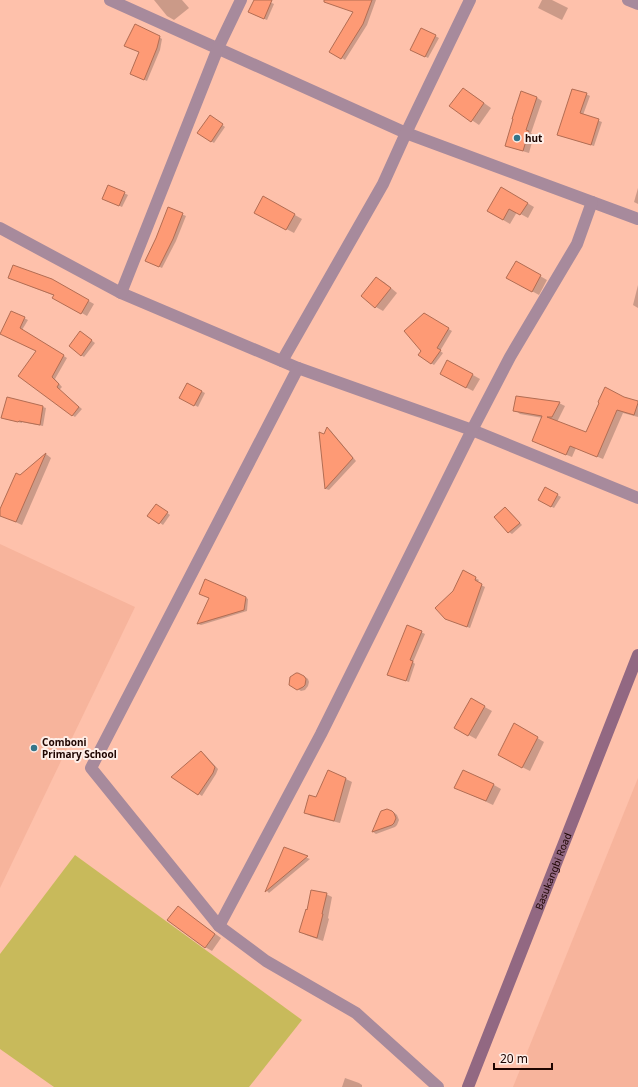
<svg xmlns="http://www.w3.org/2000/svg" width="638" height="1087" viewBox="0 0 638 1087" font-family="'Noto Sans',sans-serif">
<rect width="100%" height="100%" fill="#fec1ab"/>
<g fill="#f7b49c">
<path d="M 0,544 L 135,607 L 0,888 Z"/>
<path d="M 638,778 L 638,1087 L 513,1087 Z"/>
</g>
<path fill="#c8ba5b" d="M 75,855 L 302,1020 L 249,1087 L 54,1087 L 0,1049 L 0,954 Z"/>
<g fill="#0003">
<path d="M 154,0 L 182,0 L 189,8 L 174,20 L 167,16 Z"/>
<path d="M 255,0 L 265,0 L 274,4 L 267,20 L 253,14 Z"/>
<path d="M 354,0 L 376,0 L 367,25 L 345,60 L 331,51 L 354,13 L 350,10 Z"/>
<path d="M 542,0 L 552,0 L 568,8 L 562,20 L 538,8 Z"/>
<path d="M 422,29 L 439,38 L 428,58 L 411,49 Z"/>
<path d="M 159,37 L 162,39 L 160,50 L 147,81 L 134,75 L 140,52 L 127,47 Z"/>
<path d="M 470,93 L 491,108 L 479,125 L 451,106 Z"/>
<path d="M 586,94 L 590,96 L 583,115 L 602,122 L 594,146 L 561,136 Z"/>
<path d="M 536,97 L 542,101 L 531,133 L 534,135 L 529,153 L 512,148 L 506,145 Z"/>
<path d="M 213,118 L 225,127 L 214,143 L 211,141 Z"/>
<path d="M 109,186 L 128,195 L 122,207 L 107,200 Z"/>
<path d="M 501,188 L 534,207 L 528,218 L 517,212 L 510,224 L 488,211 Z"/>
<path d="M 638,188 L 638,204 L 634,202 Z"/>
<path d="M 263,197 L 302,219 L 294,233 L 262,216 Z"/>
<path d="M 169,209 L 186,216 L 176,241 L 162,268 L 149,262 Z"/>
<path d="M 516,262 L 547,280 L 539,295 L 508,278 Z"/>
<path d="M 9,277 L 50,279 L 94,304 L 87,316 L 54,297 L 55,296 L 14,280 Z"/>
<path d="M 377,278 L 384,282 L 397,293 L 383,311 L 376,307 Z"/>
<path d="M 638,285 L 638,308 L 633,305 Z"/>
<path d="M 424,315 L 452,331 L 440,351 L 443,353 L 434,365 L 431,363 L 422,351 Z"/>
<path d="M 24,318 L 28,320 L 22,330 L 67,358 L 55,379 L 62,387 L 59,390 L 82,409 L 75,417 L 72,415 L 37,351 L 5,336 Z"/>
<path d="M 83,334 L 95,343 L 84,357 L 81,355 Z"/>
<path d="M 473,375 L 480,379 L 473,391 L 448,378 Z"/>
<path d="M 187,384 L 205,393 L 198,407 L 180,397 Z"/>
<path d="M 7,398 L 43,407 L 46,408 L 43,426 L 22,422 L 22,423 L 5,419 Z"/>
<path d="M 624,398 L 638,402 L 638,417 L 623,413 L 603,459 L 576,448 L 572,457 L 539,444 L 543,418 L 520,414 L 515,410 L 559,403 L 565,406 L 557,422 L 586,434 Z"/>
<path d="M 328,429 L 331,431 L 356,461 L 329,490 L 326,489 L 320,434 L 325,435 Z"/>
<path d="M 46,454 L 51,458 L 22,525 L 0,515 L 0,512 L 20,476 Z"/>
<path d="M 545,488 L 561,497 L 554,508 L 539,500 Z"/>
<path d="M 159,507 L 170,515 L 163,525 L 149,515 Z"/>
<path d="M 505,508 L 508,510 L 522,525 L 512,534 L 509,532 L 495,517 Z"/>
<path d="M 464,572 L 479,580 L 477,583 L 485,587 L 470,628 L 449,620 L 454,592 Z"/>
<path d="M 245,597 L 248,599 L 247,611 L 201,625 L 198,624 L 210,598 Z"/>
<path d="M 408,626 L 425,634 L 413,662 L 415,664 L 409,682 L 392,676 Z"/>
<path d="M 304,676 L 308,679 L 309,682 L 308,686 L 305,690 L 301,691 L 290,684 Z"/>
<path d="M 472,700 L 492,711 L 476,739 L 456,728 Z"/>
<path d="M 514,724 L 544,742 L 530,771 L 506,759 Z"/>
<path d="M 201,752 L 204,754 L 218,769 L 216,774 L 202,796 L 173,777 Z"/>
<path d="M 346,779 L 352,782 L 340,823 L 311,816 L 306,813 L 317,798 Z"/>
<path d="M 494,785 L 501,789 L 493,805 L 463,791 Z"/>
<path d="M 392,811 L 397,815 L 399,820 L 397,825 L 395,827 L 376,834 L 373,832 L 382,812 Z"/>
<path d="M 284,849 L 310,859 L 269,893 L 267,891 Z"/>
<path d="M 326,894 L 332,897 L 328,918 L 329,919 L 323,941 L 306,935 L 301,932 Z"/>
<path d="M 185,912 L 221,938 L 212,951 L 205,947 Z"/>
<path d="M 345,1078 L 359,1083 L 362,1085 L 362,1087 L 342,1087 Z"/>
</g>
<g fill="#fe9a75" stroke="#b26d53">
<path d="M 254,0 L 272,0 L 264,19 L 248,12 Z"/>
<path d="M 324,0 L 372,0 L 363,24 L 341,59 L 329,52 L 353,12 L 324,2 Z"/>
<path d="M 135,24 L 160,36 L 157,48 L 144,80 L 130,74 L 139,52 L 124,46 Z"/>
<path d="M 421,28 L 436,35 L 425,57 L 410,50 Z"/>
<path d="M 463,88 L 484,103 L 471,122 L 449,106 Z"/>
<path d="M 572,89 L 587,93 L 580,113 L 599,119 L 591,145 L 557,135 Z"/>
<path d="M 521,91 L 537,97 L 526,130 L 529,131 L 523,151 L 505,146 L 513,119 L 512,119 Z"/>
<path d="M 210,115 L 223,124 L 211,142 L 197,133 Z"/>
<path d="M 108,185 L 125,192 L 119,206 L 102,199 Z"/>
<path d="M 501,187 L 528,203 L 520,215 L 509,209 L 503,220 L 487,211 Z"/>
<path d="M 263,196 L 295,214 L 286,230 L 254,213 Z"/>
<path d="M 168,207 L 183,213 L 173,239 L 159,267 L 145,261 L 156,238 Z"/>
<path d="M 516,261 L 541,275 L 532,292 L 506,278 Z"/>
<path d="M 13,265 L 52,279 L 89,300 L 81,314 L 52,298 L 54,295 L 8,278 Z"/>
<path d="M 376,277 L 391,288 L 375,308 L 361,296 Z"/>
<path d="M 11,311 L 25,317 L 20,328 L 64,355 L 52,377 L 59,384 L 57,387 L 79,407 L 72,416 L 18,376 L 36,351 L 0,334 Z"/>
<path d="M 424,313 L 449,328 L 437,348 L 441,350 L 431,364 L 418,355 L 421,351 L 404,331 Z"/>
<path d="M 80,331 L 92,340 L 81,356 L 69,346 Z"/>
<path d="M 447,360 L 473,374 L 466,388 L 440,374 Z"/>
<path d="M 187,383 L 202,391 L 194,406 L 179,398 Z"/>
<path d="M 605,387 L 624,397 L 638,401 L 638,403 L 634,415 L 617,410 L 597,457 L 570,446 L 566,455 L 532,441 L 542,416 L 513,411 L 516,396 L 560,402 L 552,417 L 547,417 L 586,432 L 599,403 L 598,402 Z"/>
<path d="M 7,397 L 43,406 L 40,425 L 19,421 L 18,422 L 1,418 Z"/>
<path d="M 327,427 L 353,458 L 325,489 L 319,432 L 324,434 Z"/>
<path d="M 46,453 L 16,522 L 0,516 L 0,509 L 16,473 L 20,475 Z"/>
<path d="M 545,487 L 558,494 L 551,507 L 538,500 Z"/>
<path d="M 156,504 L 168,512 L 159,524 L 147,516 Z"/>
<path d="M 505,507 L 520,523 L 508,533 L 494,517 Z"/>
<path d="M 463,570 L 476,577 L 475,580 L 482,584 L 467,627 L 445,619 L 435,608 L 453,591 Z"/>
<path d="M 205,579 L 246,597 L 244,610 L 197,624 L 209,598 L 199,594 Z"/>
<path d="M 407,625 L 422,631 L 410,660 L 413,661 L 406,681 L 387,675 Z"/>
<path d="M 296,673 L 298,673 L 304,676 L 306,679 L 305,685 L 303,687 L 297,690 L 289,685 L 290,677 Z"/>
<path d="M 471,698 L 485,706 L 468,736 L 454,728 Z"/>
<path d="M 514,723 L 538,737 L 522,768 L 498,755 Z"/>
<path d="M 201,751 L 215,767 L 213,773 L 198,795 L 171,777 Z"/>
<path d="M 328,770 L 346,778 L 334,821 L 304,813 L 309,795 L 316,797 Z"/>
<path d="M 463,770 L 494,784 L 486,801 L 454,788 Z"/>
<path d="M 387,809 L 392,811 L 394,813 L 396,818 L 394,823 L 392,825 L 372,832 L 380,813 L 381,811 Z"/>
<path d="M 284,847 L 308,856 L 265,892 Z"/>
<path d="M 311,890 L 327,893 L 322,914 L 323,914 L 317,938 L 299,932 L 306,909 L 307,910 Z"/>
<path d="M 178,906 L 215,934 L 205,948 L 167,920 Z"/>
</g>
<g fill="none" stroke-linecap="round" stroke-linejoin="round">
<g stroke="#a78a9c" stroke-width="12">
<path d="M 110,0 L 406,133 L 638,219"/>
<path d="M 628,0 L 638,4"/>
<path d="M 0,228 L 121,293 L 298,368 L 472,430 L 638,498"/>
<path d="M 121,293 L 218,48 L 241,0"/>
<path d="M 282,361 L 383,184 L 406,133 L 470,0"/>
<path d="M 298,368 L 91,768 L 219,926 L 266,961 L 356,1013 L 438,1087"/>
<path d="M 219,926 L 321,734 L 472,430 L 510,357 L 577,244 L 592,202"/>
</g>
<path stroke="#926882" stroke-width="12" id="s1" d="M 468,1087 L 638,655"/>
</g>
<g fill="#357589" stroke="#feeee8" stroke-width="1.5">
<circle cx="517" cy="138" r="4"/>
<circle cx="34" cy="748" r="4"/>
</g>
<g text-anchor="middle" stroke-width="4" stroke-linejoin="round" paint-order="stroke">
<g font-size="10" font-weight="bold" fill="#1e0500" stroke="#feeee8" text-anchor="start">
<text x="525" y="142">hut</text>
<text x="42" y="746">Comboni<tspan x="42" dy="12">Primary School</tspan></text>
</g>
<g font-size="10" fill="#1e0500" stroke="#feeee8">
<text dy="4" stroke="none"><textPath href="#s1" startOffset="232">Basukangbi Road</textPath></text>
</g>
</g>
<path d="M494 1063v6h58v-6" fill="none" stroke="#1e0500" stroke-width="2"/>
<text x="500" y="1063" font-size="12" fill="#1e0500" stroke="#feeee8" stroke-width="3" paint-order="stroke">20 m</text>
</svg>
